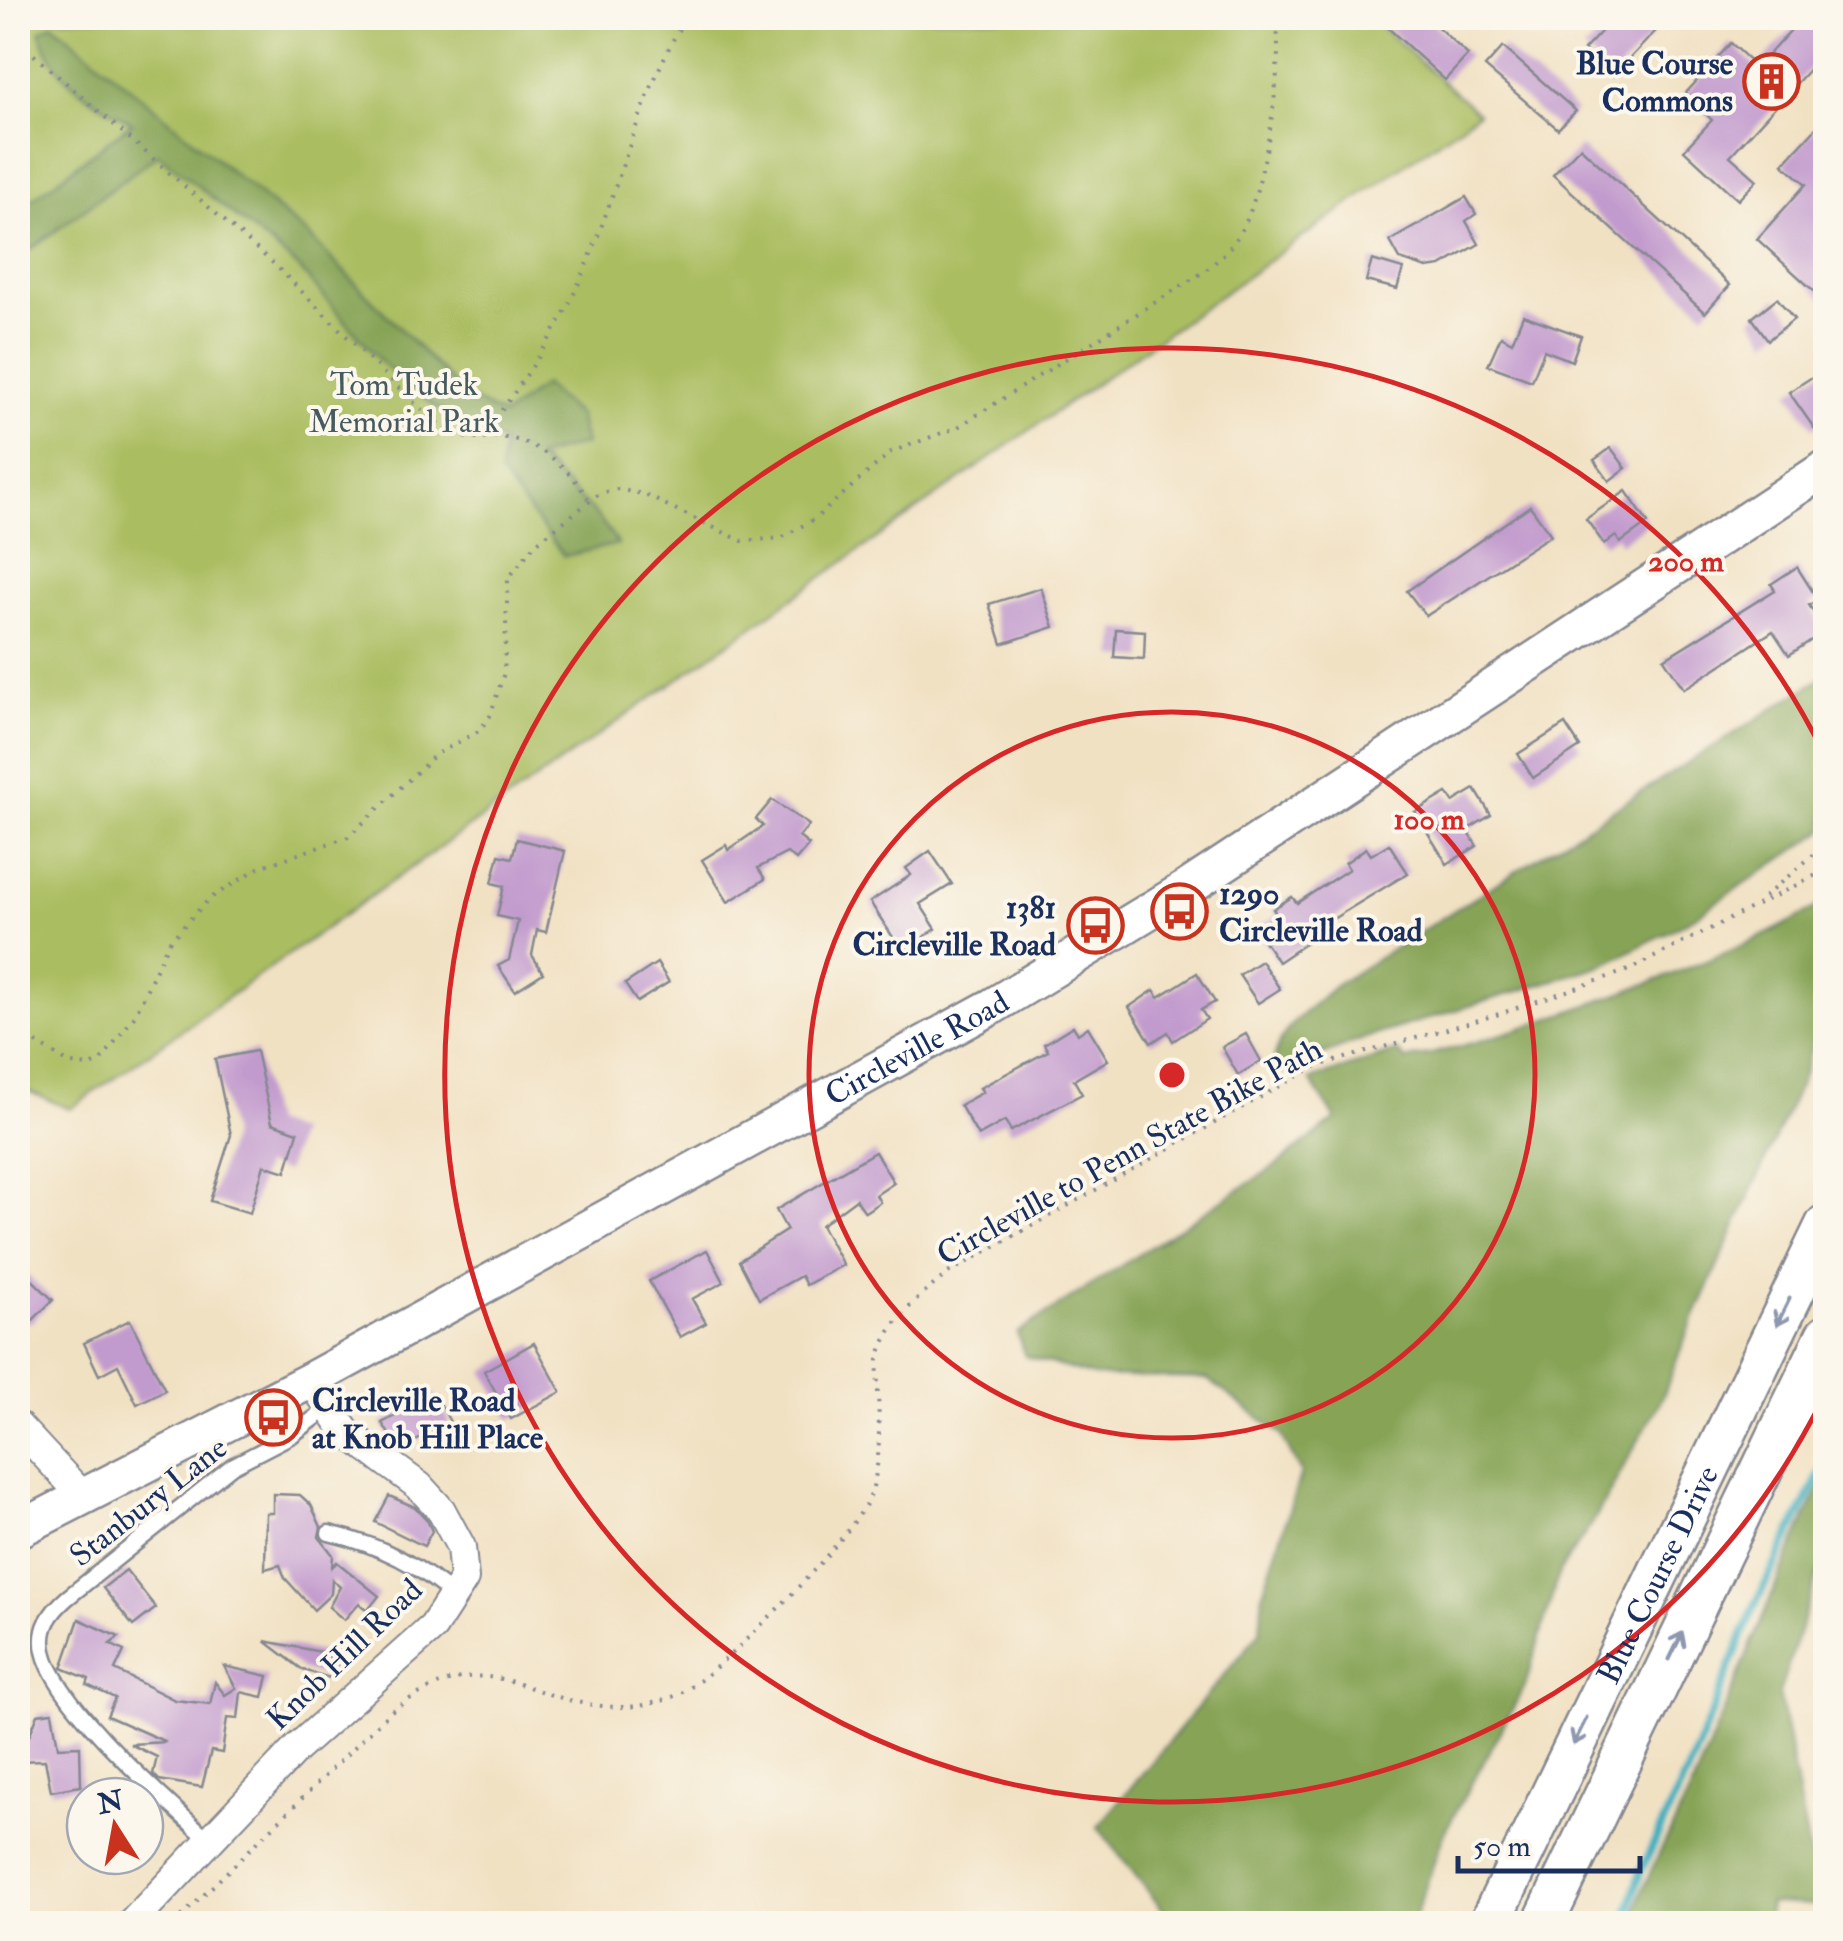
<svg xmlns="http://www.w3.org/2000/svg" width="1843" height="1941" viewBox="0 0 1843 1941" font-family="'IM FELL Double Pica',serif">
<rect width="100%" height="100%" fill="#fbf7ec"/>
<filter id="ink" filterUnits="userSpaceOnUse"><feTurbulence type="fractalNoise" baseFrequency=".01" numOctaves="2"/><feDisplacementMap in="SourceGraphic" scale="20" xChannelSelector="R" yChannelSelector="G"/><feConvolveMatrix kernelMatrix="1 2 1 2 8 2 1 2 1" color-interpolation-filters="sRGB"/></filter>
<filter id="wash" filterUnits="userSpaceOnUse"><feTurbulence type="fractalNoise" baseFrequency=".0048" numOctaves="4" result="noise"/><feDisplacementMap in="SourceGraphic" scale="40" xChannelSelector="R" yChannelSelector="G"/><feGaussianBlur stdDeviation="2.25" result="paint"/><feColorMatrix in="noise" values="0 0 0 0 0 0 0 0 0 0 0 0 0 0 0 0 0 1.4 0 .05"/><feComposite in="paint" operator="in"/></filter>
<g filter="url(#wash)">
<rect width="100%" height="100%" fill="#f1e1c3"/>
<path fill="#aabd61" stroke="#627660" stroke-width="2.5" d="M 18,18 L 1371,18 L 1478,113 L 70,1109 L 18,1087 Z"/>
<g fill="#87a457" stroke="#516a5a" stroke-width="2.5">
<path d="M 53,24 L 308,235 L 468,398 L 504,416 L 543,385 L 578,415 L 585,444 L 537,457 L 600,519 L 618,544 L 564,556 L 500,474 L 503,443 L 436,408 L 384,365 L 297,266 L 158,154 L 18,259 L 18,210 L 132,123 C 90,97 55,84 40,31 Z"/>
<path d="M 1825,676 L 1825,830 L 1685,923 L 1603,965 L 1368,1037 L 1274,1074 C 1270,1032 1308,1011 1336,985 Z"/>
<path d="M 1825,902 L 1825,1003 L 1801,1081 L 1683,1343 L 1664,1394 L 1593,1522 L 1560,1570 L 1525,1686 L 1444,1833 L 1413,1923 L 1173,1923 L 1098,1827 L 1260,1632 L 1263,1593 L 1301,1473 L 1281,1434 L 1207,1379 L 1093,1376 L 1025,1356 L 1017,1333 L 1274,1167 L 1336,1119 L 1310,1080 L 1397,1051 L 1405,1060 C 1485,1043 1561,1015 1638,987 C 1704,963 1765,939 1825,902 Z"/>
<path d="M 1825,1477 L 1825,1552 L 1779,1693 L 1819,1905 L 1769,1903 L 1768,1923 L 1632,1923 C 1645,1871 1676,1827 1696,1778 C 1739,1677 1777,1575 1825,1477 Z"/>
</g>
<g fill="none" stroke-linecap="round" stroke-linejoin="round">
<path stroke="#41afbf" stroke-width="8" d="M 1625,1924 L 1640,1873 L 1692,1762 L 1754,1607 L 1826,1462"/>
</g>
<g id="blocks">
<g fill="#c29bce">
<path d="M 1377,18 L 1428,18 L 1468,55 L 1445,80 Z"/>
<path d="M 1614,18 L 1668,18 L 1613,76 L 1584,50 Z"/>
<path d="M 1802,18 L 1826,18 L 1826,51 L 1730,156 L 1757,180 L 1738,200 L 1684,150 L 1712,120 L 1685,94 L 1731,43 L 1757,67 Z"/>
<path d="M 1503,47 L 1576,111 L 1558,129 L 1485,67 Z"/>
<path d="M 1826,117 L 1825,251 L 1826,302 L 1757,239 L 1806,184 L 1783,164 Z"/>
<path d="M 1580,147 L 1730,285 L 1705,313 L 1553,175 Z"/>
<path d="M 1466,197 L 1476,214 L 1466,221 L 1479,244 L 1441,266 L 1427,268 L 1400,259 L 1390,241 Z"/>
<path d="M 1372,260 L 1403,269 L 1397,289 L 1366,281 Z"/>
<path d="M 1777,298 L 1794,319 L 1768,340 L 1752,318 Z"/>
<path d="M 1523,315 L 1581,336 L 1572,361 L 1544,350 L 1532,381 L 1488,365 L 1501,336 L 1512,342 Z"/>
<path d="M 1826,368 L 1826,420 L 1814,428 L 1789,392 Z"/>
<path d="M 1611,448 L 1626,468 L 1609,481 L 1594,460 Z"/>
<path d="M 1626,491 L 1648,523 L 1620,543 L 1616,536 L 1604,544 L 1586,519 Z"/>
<path d="M 1530,506 L 1551,535 L 1426,616 L 1407,591 Z"/>
<path d="M 1797,567 L 1818,600 L 1809,605 L 1825,631 L 1789,655 L 1773,631 L 1684,689 L 1664,659 L 1775,590 L 1771,584 Z"/>
<path d="M 1041,588 L 1054,627 L 1002,644 L 989,604 Z"/>
<path d="M 1116,629 L 1145,631 L 1144,659 L 1114,657 Z"/>
<path d="M 1565,724 L 1580,747 L 1533,778 L 1518,754 Z"/>
<path d="M 1475,789 L 1491,815 L 1467,830 L 1477,846 L 1447,864 L 1415,812 L 1447,793 L 1453,802 Z"/>
<path d="M 772,800 L 809,825 L 799,837 L 809,845 L 796,860 L 787,853 L 758,868 L 765,879 L 728,902 L 702,860 L 726,845 L 728,850 L 763,826 L 756,819 Z"/>
<path d="M 517,839 L 565,851 L 546,932 L 537,930 L 532,955 L 543,973 L 515,991 L 498,966 L 509,960 L 518,921 L 497,916 L 504,886 L 492,883 L 499,855 L 512,858 Z"/>
<path d="M 1389,844 L 1408,873 L 1305,936 L 1309,941 L 1278,962 L 1256,929 L 1277,915 L 1273,909 L 1292,897 L 1297,903 L 1349,869 L 1345,863 L 1366,848 L 1371,855 Z"/>
<path d="M 930,851 L 952,884 L 920,904 L 936,929 L 902,951 L 870,902 L 911,875 L 906,868 Z"/>
<path d="M 1261,961 L 1280,989 L 1258,1003 L 1239,975 Z"/>
<path d="M 657,963 L 669,982 L 637,1002 L 625,984 Z"/>
<path d="M 1197,973 L 1215,1002 L 1201,1010 L 1207,1019 L 1173,1041 L 1168,1032 L 1151,1043 L 1129,1007 L 1154,990 L 1159,997 Z"/>
<path d="M 1073,1026 L 1078,1034 L 1088,1027 L 1108,1060 L 1074,1080 L 1082,1094 L 1011,1131 L 1005,1121 L 978,1136 L 960,1105 L 983,1092 L 980,1088 L 1048,1051 L 1044,1044 Z"/>
<path d="M 1246,1034 L 1261,1061 L 1238,1075 L 1222,1047 Z"/>
<path d="M 256,1051 L 272,1123 L 298,1132 L 286,1172 L 264,1165 L 250,1213 L 210,1201 L 231,1135 L 215,1059 Z"/>
<path d="M 875,1152 L 894,1183 L 876,1195 L 880,1202 L 865,1212 L 856,1199 L 821,1225 L 843,1265 L 806,1285 L 801,1276 L 759,1299 L 739,1261 L 787,1230 L 776,1210 Z"/>
<path d="M 707,1250 L 724,1282 L 692,1299 L 706,1323 L 680,1337 L 649,1281 Z"/>
<path d="M 18,1266 L 53,1300 L 29,1324 L 18,1313 Z"/>
<path d="M 130,1320 L 165,1390 L 137,1404 L 118,1365 L 99,1375 L 84,1343 Z"/>
<path d="M 534,1343 L 561,1392 L 511,1419 L 484,1371 Z"/>
<path d="M 435,1394 L 450,1422 L 399,1450 L 382,1423 Z"/>
<path d="M 273,1494 L 300,1495 L 311,1505 L 321,1527 L 319,1537 L 333,1555 L 332,1567 L 337,1562 L 379,1596 L 367,1611 L 359,1603 L 344,1620 L 329,1607 L 340,1587 L 332,1579 L 331,1594 L 314,1610 L 285,1578 L 280,1565 L 265,1569 L 266,1513 L 273,1513 Z"/>
<path d="M 389,1496 L 415,1507 L 427,1520 L 432,1531 L 424,1546 L 375,1522 Z"/>
<path d="M 126,1570 L 156,1608 L 133,1626 L 103,1588 Z"/>
<path d="M 79,1619 L 119,1637 L 110,1644 L 124,1651 L 115,1670 L 175,1700 L 210,1704 L 215,1682 L 225,1695 L 236,1688 L 224,1666 L 268,1676 L 263,1697 L 241,1692 L 238,1719 L 227,1718 L 222,1753 L 211,1751 L 202,1787 L 159,1780 L 153,1774 L 157,1757 L 130,1744 L 166,1742 L 107,1716 L 115,1698 L 87,1685 L 89,1679 L 62,1668 Z"/>
<path d="M 265,1641 L 336,1655 L 330,1678 L 303,1670 Z"/>
<path d="M 52,1712 L 58,1747 L 80,1746 L 81,1786 L 51,1791 L 45,1760 L 19,1761 L 38,1714 Z"/>
</g>
</g>
</g>
<g filter="url(#ink)">
<use href="#blocks" fill-opacity="0" stroke="#868890" stroke-width="2.5"/>
<g fill="none" stroke-linecap="round" stroke-linejoin="round">
<defs>
<g id="service">
<path d="M 329,1533 C 375,1544 420,1564 454,1597"/>
<path d="M 210,1841 C 168,1802 55,1705 44,1651 C 39,1628 51,1612 67,1598 L 232,1466 L 292,1435 L 327,1409"/>
</g>
<g id="minor">
<path d="M 18,1426 L 81,1494"/>
<path d="M 131,1924 L 297,1748 L 433,1627 L 464,1579 L 461,1547 L 441,1510 L 419,1486 L 346,1432 L 311,1380"/>
</g>
<g id="tertiary">
<path id="s1" d="M 18,1530 L 311,1380 L 993,1006 L 1187,888 L 1826,468"/>
</g>
<g id="secondary">
<path id="s2" d="M 1489,1924 L 1826,1225"/>
<path d="M 1543,1924 L 1826,1336"/>
</g>
</defs>
<use href="#service" stroke="#868890" stroke-width="19"/>
<use href="#minor" stroke="#868890" stroke-width="32"/>
<use href="#tertiary" stroke="#868890" stroke-width="40"/>
<use href="#secondary" stroke="#868890" stroke-width="45"/>
<g stroke="#868890" stroke-width="4" stroke-dasharray="2.5 8" stroke-linecap="butt">
<path d="M 18,41 L 274,264 L 412,401 L 442,426 L 461,437 L 480,439"/>
<path d="M 588,499 C 568,463 522,428 480,439 C 520,387 560,330 585,269 C 620,185 639,97 685,18"/>
<path d="M 1764,897 L 1826,844"/>
<path d="M 18,1032 L 71,1064 L 91,1066 L 100,1062 L 135,1015 L 168,943 L 209,899 L 260,867 L 348,837 L 435,755 L 479,731 L 490,716 L 504,673 L 508,579 L 535,544 L 599,494 L 616,489 L 643,494 L 742,541 L 781,538 L 816,518 L 891,452 L 958,427 L 1205,271 C 1223,256 1239,240 1248,217 C 1266,171 1284,66 1276,18"/>
<path d="M 174,1924 L 390,1712 C 498,1635 520,1707 622,1707 C 641,1707 663,1702 681,1693 C 718,1675 856,1534 870,1496 C 885,1455 876,1403 878,1359 C 889,1320 918,1298 948,1273 L 1314,1067 L 1496,1015 L 1629,970 L 1826,870"/>
</g>
<use href="#service" stroke="#fff" stroke-width="14"/>
<use href="#minor" stroke="#fff" stroke-width="28"/>
<use href="#tertiary" stroke="#fff" stroke-width="35"/>
<use href="#secondary" stroke="#fff" stroke-width="40"/>
</g>
<defs><path id="oneway-shaft" d="M-6 0H5M1.5-3L5.5 0L1.5 3" fill="none" stroke-width="1.6" stroke-linecap="round" stroke-linejoin="round" transform="scale(2.5)"/></defs>
<g stroke="#8d97ae">
<use href="#oneway-shaft" transform="translate(1783 1312) rotate(116)"/>
<use href="#oneway-shaft" transform="translate(1676 1646) rotate(-64)"/>
<use href="#oneway-shaft" transform="translate(1580 1731) rotate(116)"/>
</g>
</g>
<g fill="none" stroke="#d62828" stroke-width="5">
<circle cx="1172" cy="1075" r="363"/>
<path d="M1825 1394A727 727 0 1 1 1825 756"/>
</g>
<defs>
<symbol id="building-ring" viewBox="-11 -11 22 22"><circle r="9.5" fill="#fbf7ec" stroke="#c8321e" stroke-width="1.5"/><path d="M-4-6H4V6H1V3H-1V6H-4ZM-2.5-4.3h1.7v1.8h-1.7ZM.8-4.3h1.7v1.8H.8ZM-2.5-1h1.7V.8h-1.7ZM.8-1h1.7V.8H.8Z" fill="#c8321e"/></symbol>
<symbol id="bus-ring" viewBox="-11 -11 22 22"><circle r="9.5" fill="#fbf7ec" stroke="#c8321e" stroke-width="1.5"/><path d="M-5-6H5V4H4V6H2V4H-2V6H-4V4H-5ZM-3.5-4V0h7V-4ZM-3.5 1.2v1.5H-2V1.2ZM2 1.2v1.5H3.5V1.2Z" fill="#c8321e"/></symbol>
</defs>
<g fill-rule="evenodd">
<use href="#building-ring" x="1740" y="50" width="63" height="63"/>
<use href="#bus-ring" x="1148" y="880" width="63" height="63"/>
<use href="#bus-ring" x="1064" y="894" width="63" height="63"/>
<use href="#bus-ring" x="242" y="1386" width="63" height="63"/>
</g>
<g text-anchor="middle" stroke-width="8" stroke-linejoin="round" paint-order="stroke">
<g font-size="32" font-weight="bold" fill="#1b2f5e" stroke="#fbf7ec" text-anchor="end">
<text x="1733" y="74">Blue Course<tspan x="1733" dy="37">Commons</tspan></text>
<text x="1219" y="904" text-anchor="start">1290<tspan x="1219" dy="37">Circleville Road</tspan></text>
<text x="1056" y="918">1381<tspan x="1056" dy="37">Circleville Road</tspan></text>
<text x="312" y="1411" text-anchor="start">Circleville Road<tspan x="312" dy="37">at Knob Hill Place</tspan></text>
</g>
<g font-size="32" fill="#465a5f" stroke="#fbf7ec">
<text x="404" y="395">Tom Tudek<tspan x="404" dy="37">Memorial Park</tspan></text>
</g>
<g font-size="32" fill="#1b2f5e" stroke="#fbf7ec">
<text dy="11" stroke="none"><textPath href="#s1" startOffset="1020">Circleville Road</textPath></text>
<text transform="translate(1129 1151) rotate(-29)" y="11">Circleville to Penn State Bike Path</text>
<text transform="translate(148 1501) rotate(-38)" y="11">Stanbury Lane</text>
<text dy="11" stroke="none"><textPath href="#s2" startOffset="388">Blue Course Drive</textPath></text>
<text transform="translate(344 1654) rotate(-44)" y="11">Knob Hill Road</text>
</g>
</g>
<circle cx="1172" cy="1075" r="15" fill="#d62828" stroke="#fbf7ec" stroke-width="5"/>
<g font-size="30" text-anchor="middle" font-weight="bold" fill="#d62828" stroke="#fbf7ec" stroke-width="8" stroke-linejoin="round" paint-order="stroke">
<text x="1686" y="571">200 m</text>
<text x="1429" y="829">100 m</text>
</g>
<rect width="1843" height="1941" fill="none" stroke="#fbf7ec" stroke-width="60"/>
<g transform="translate(115 1826) rotate(349)"><circle r="48" fill="#fbf7ec" stroke="#a1a7b3" stroke-width="2.5"/>
<path d="M0-8L18 38L0 25L-18 38Z" fill="#c8321e"/>
<text y="-15" font-size="28" font-weight="bold" text-anchor="middle" fill="#1b2f5e">N</text>
</g>
<path d="M1458 1856v15h182v-15" fill="none" stroke="#1b2f5e" stroke-width="5"/>
<text x="1473" y="1856" font-size="30" fill="#1b2f5e" stroke="#fbf7ec" stroke-width="8" paint-order="stroke">50 m</text>
</svg>
